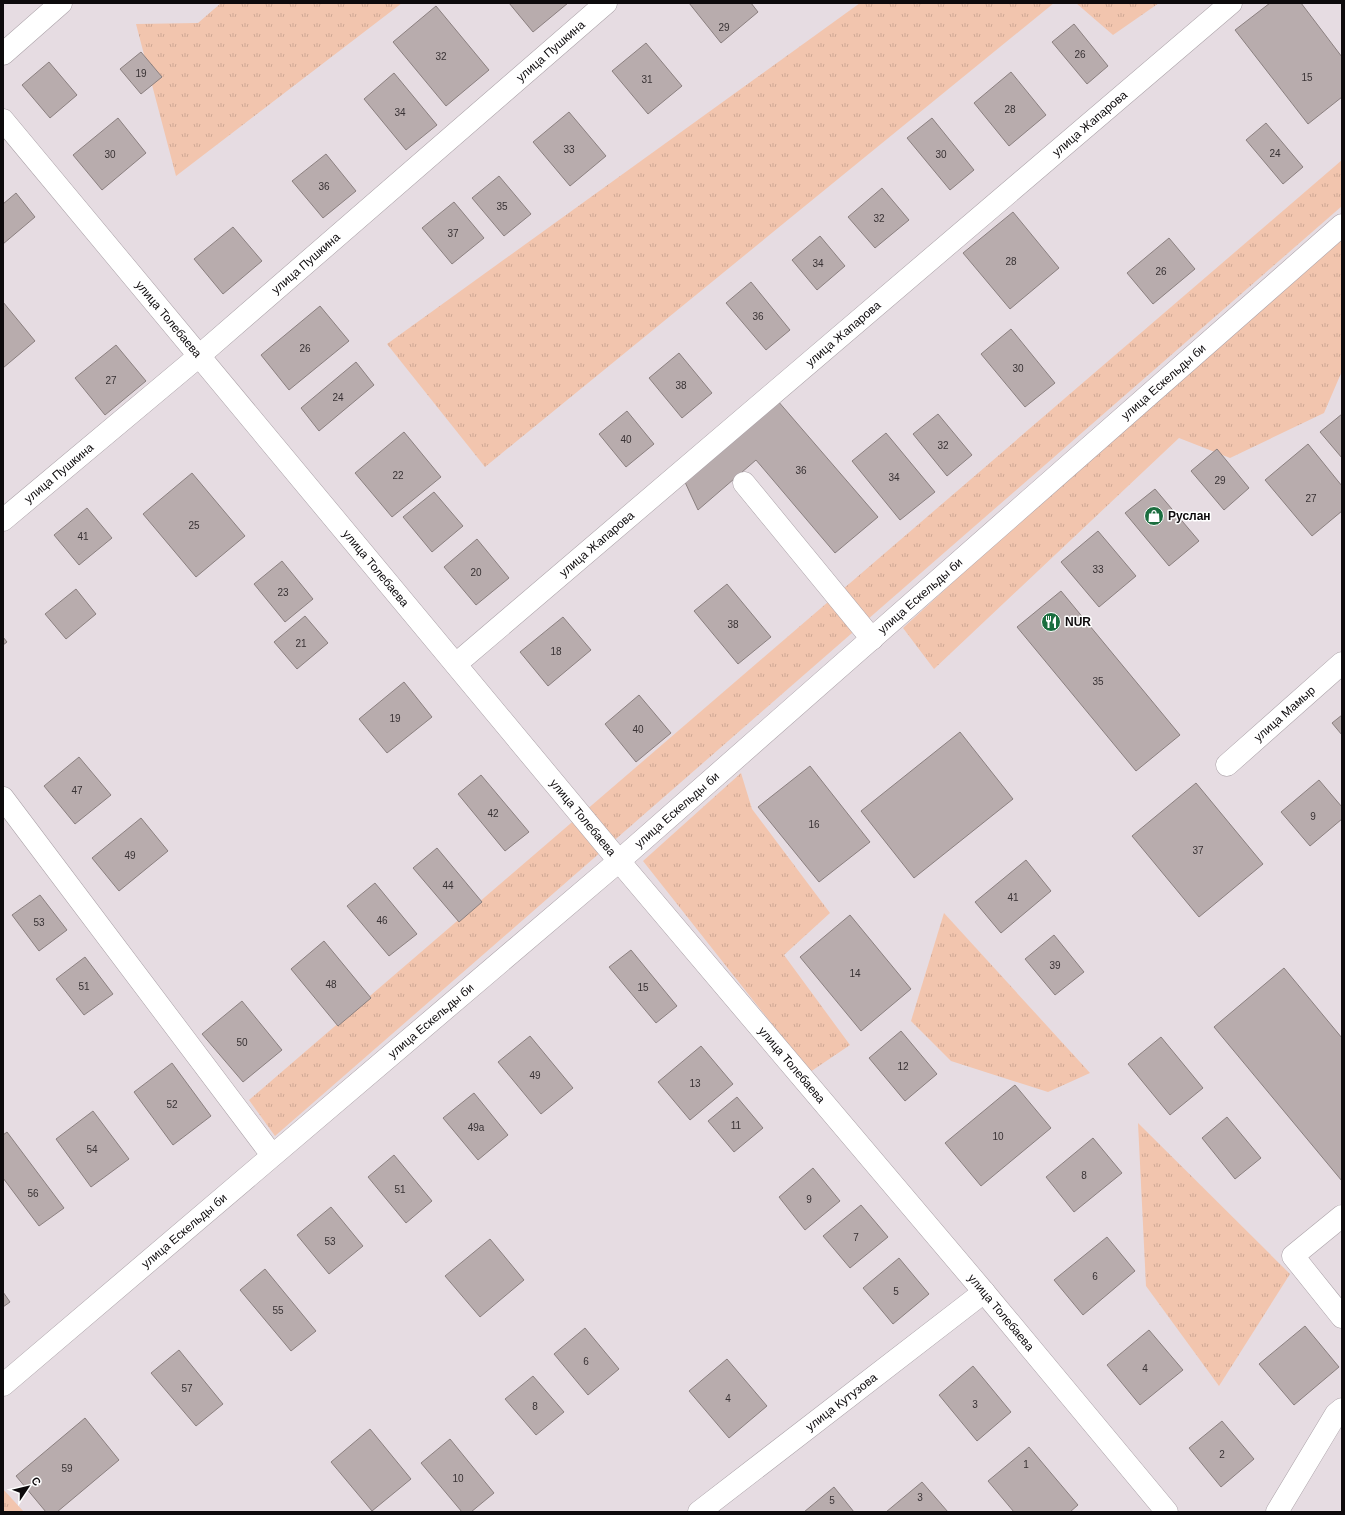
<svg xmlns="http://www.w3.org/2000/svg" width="1345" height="1515" viewBox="0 0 1345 1515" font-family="Arial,sans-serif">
<defs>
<pattern id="grass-tufts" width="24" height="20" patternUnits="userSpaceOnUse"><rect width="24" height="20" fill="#f2c5ae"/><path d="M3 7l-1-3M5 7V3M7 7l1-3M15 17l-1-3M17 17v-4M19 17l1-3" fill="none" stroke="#cea894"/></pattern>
</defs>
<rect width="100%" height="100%" fill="#e6dce2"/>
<g fill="url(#grass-tufts)">
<path d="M 221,3 L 402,3 L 176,176 L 136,24 L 198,23 Z"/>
<path d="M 860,3 L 1054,3 L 485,467 L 387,344 Z"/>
<path d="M 1076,3 L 1159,3 L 1113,35 Z"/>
<path d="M 1342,160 L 1342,206 L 275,1136 L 249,1100 Z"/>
<path d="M 1342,226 L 1342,371 L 1324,413 L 1230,458 L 1179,438 L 934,669 L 903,628 Z"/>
<path d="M 741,773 L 752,809 L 830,913 L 784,955 L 850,1045 L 810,1072 L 643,861 Z"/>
<path d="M 944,913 L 1090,1073 L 1048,1092 L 951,1061 L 911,1021 Z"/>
<path d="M 1138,1123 L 1290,1274 L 1219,1386 L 1146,1286 Z"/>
<path d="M 3,1489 L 24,1512 L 3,1512 Z"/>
</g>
<g fill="#b8acad" stroke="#8b8080">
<path d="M 509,3 L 568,3 L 533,32 Z"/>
<path d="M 689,3 L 751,3 L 758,12 L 721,43 Z"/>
<path d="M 1270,3 L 1301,3 L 1342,57 L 1342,97 L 1308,124 L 1235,30 Z"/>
<path d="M 436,6 L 489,70 L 446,106 L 393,42 Z"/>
<path d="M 1074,24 L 1108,66 L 1087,84 L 1052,42 Z"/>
<path d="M 646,43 L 682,86 L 648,114 L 612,71 Z"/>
<path d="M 141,52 L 162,77 L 141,94 L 120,69 Z"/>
<path d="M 49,62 L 77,95 L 50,118 L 22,85 Z"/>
<path d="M 1011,72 L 1046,115 L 1009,146 L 974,103 Z"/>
<path d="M 394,73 L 437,125 L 406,150 L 364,99 Z"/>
<path d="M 569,112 L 606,156 L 570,186 L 533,142 Z"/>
<path d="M 118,118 L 146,153 L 102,190 L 73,155 Z"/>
<path d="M 932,118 L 974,170 L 950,190 L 907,138 Z"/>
<path d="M 1266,123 L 1303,167 L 1283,184 L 1246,140 Z"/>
<path d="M 326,154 L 356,191 L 323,218 L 292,181 Z"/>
<path d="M 499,176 L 531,214 L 504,236 L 472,198 Z"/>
<path d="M 882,188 L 909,220 L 875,248 L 848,217 Z"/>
<path d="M 16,193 L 35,217 L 3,244 L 3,204 Z"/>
<path d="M 454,202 L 484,238 L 452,264 L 422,228 Z"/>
<path d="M 1013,212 L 1059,268 L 1010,309 L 963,253 Z"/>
<path d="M 233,227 L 262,261 L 223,294 L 194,259 Z"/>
<path d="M 820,236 L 845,266 L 817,290 L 792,260 Z"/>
<path d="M 1169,238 L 1195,269 L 1153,304 L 1127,273 Z"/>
<path d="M 751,282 L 790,330 L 766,350 L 726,303 Z"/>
<path d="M 3,302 L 35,341 L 3,368 Z"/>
<path d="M 320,306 L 349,341 L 289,390 L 261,355 Z"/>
<path d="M 1011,329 L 1055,383 L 1025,407 L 981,354 Z"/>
<path d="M 116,345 L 146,381 L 105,415 L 75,378 Z"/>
<path d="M 679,353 L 712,393 L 682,418 L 649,378 Z"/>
<path d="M 356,362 L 374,385 L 319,431 L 301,408 Z"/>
<path d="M 777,400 L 878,517 L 835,553 L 756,460 L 698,510 L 684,480 Z"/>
<path d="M 627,411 L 654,444 L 626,467 L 599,434 Z"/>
<path d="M 938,414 L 972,455 L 947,476 L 913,434 Z"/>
<path d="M 1342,414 L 1342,458 L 1320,432 Z"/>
<path d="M 404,432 L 441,477 L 392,517 L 355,473 Z"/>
<path d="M 886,433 L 935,492 L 900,520 L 852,461 Z"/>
<path d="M 1308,444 L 1342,486 L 1342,511 L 1312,536 L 1265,480 Z"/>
<path d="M 1217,449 L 1249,488 L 1224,510 L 1191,471 Z"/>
<path d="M 192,473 L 245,536 L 196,577 L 143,514 Z"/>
<path d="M 1155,489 L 1199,541 L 1169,566 L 1125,513 Z"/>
<path d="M 434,492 L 463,526 L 432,552 L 403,517 Z"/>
<path d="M 87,508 L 112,538 L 79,565 L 54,535 Z"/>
<path d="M 1098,531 L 1136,576 L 1099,607 L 1061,562 Z"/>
<path d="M 477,539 L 509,578 L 476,605 L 444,567 Z"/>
<path d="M 282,561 L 313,599 L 285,622 L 254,584 Z"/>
<path d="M 727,584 L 771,637 L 738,664 L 694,611 Z"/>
<path d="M 76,589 L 96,614 L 66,639 L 45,614 Z"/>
<path d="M 1061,591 L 1180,735 L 1136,771 L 1017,627 Z"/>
<path d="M 305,616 L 328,643 L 297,669 L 274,642 Z"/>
<path d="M 563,617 L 591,650 L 548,686 L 520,652 Z"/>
<path d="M 3,637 L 7,642 L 3,645 Z"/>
<path d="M 404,682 L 432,717 L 387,753 L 359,719 Z"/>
<path d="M 639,695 L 671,733 L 636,762 L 605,724 Z"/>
<path d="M 1342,715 L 1342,735 L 1332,723 Z"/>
<path d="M 960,732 L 1013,799 L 914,878 L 861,811 Z"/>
<path d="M 79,757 L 111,795 L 75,824 L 44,786 Z"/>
<path d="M 810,766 L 870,842 L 819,882 L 758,807 Z"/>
<path d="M 481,775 L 529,832 L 505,851 L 458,794 Z"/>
<path d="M 1319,780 L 1342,807 L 1342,819 L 1310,846 L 1281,812 Z"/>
<path d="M 1196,783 L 1263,864 L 1199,917 L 1132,836 Z"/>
<path d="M 141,818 L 168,851 L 119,891 L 92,858 Z"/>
<path d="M 437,848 L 482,902 L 459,922 L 413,868 Z"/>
<path d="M 1026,860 L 1051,891 L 1001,933 L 975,902 Z"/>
<path d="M 375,883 L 417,934 L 389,956 L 347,906 Z"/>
<path d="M 40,895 L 67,930 L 39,951 L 12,915 Z"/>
<path d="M 850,915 L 911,989 L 861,1031 L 800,957 Z"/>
<path d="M 1054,935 L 1084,972 L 1055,995 L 1025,959 Z"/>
<path d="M 324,941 L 371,998 L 338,1026 L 291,969 Z"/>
<path d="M 631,950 L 677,1006 L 656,1023 L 609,967 Z"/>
<path d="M 85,957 L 113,994 L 84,1015 L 56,979 Z"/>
<path d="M 1284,968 L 1342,1038 L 1342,1181 L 1214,1027 Z"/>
<path d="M 242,1001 L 282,1050 L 243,1082 L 202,1034 Z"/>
<path d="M 901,1031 L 937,1074 L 905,1101 L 869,1058 Z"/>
<path d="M 530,1036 L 573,1088 L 541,1114 L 498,1062 Z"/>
<path d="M 1161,1037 L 1203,1088 L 1170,1115 L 1128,1064 Z"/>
<path d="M 701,1046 L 733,1084 L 690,1120 L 658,1082 Z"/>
<path d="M 172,1063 L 211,1116 L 173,1145 L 134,1092 Z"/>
<path d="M 1015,1085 L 1051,1128 L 981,1186 L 945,1143 Z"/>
<path d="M 474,1093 L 508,1135 L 478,1160 L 443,1118 Z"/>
<path d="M 737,1097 L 763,1128 L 734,1152 L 708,1121 Z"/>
<path d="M 93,1111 L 129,1159 L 91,1187 L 56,1139 Z"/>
<path d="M 1227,1117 L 1261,1158 L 1235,1179 L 1202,1138 Z"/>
<path d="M 7,1132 L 64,1208 L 39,1226 L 3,1178 L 3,1135 Z"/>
<path d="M 1093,1138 L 1122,1173 L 1074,1212 L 1046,1177 Z"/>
<path d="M 394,1155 L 432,1201 L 406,1223 L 368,1177 Z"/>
<path d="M 813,1168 L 840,1201 L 805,1230 L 779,1197 Z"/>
<path d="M 861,1205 L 888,1237 L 850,1268 L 823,1236 Z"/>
<path d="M 331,1207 L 363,1246 L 329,1274 L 297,1235 Z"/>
<path d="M 1107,1237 L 1135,1271 L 1083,1315 L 1054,1280 Z"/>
<path d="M 490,1239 L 524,1280 L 480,1317 L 445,1276 Z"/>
<path d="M 899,1258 L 929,1294 L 893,1324 L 863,1288 Z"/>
<path d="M 265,1269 L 316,1331 L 291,1351 L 240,1290 Z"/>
<path d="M 3,1292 L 10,1302 L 3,1307 Z"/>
<path d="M 1305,1326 L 1339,1367 L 1294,1405 L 1259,1364 Z"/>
<path d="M 585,1328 L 619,1369 L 588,1395 L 554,1354 Z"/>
<path d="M 1149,1330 L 1183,1370 L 1140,1405 L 1107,1365 Z"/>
<path d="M 179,1350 L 223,1404 L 196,1426 L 151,1373 Z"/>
<path d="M 727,1359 L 767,1406 L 729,1438 L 689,1391 Z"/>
<path d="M 973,1366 L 1011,1412 L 977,1441 L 939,1395 Z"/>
<path d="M 533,1376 L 564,1412 L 536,1435 L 505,1399 Z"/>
<path d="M 85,1418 L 119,1460 L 57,1512 L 46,1512 L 16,1476 Z"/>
<path d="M 1222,1421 L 1254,1459 L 1221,1487 L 1189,1448 Z"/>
<path d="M 370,1429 L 411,1479 L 372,1511 L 331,1462 Z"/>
<path d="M 450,1439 L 494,1493 L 471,1512 L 462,1512 L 421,1463 Z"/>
<path d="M 1029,1447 L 1078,1505 L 1070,1512 L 1014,1512 L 988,1481 Z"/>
<path d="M 922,1482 L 948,1512 L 886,1512 Z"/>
<path d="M 834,1487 L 854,1512 L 804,1512 Z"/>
</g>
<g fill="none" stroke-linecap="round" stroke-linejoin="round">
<defs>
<g id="minor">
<path d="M 3,54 L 61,3"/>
<path id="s1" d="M 3,120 L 619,861 L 984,1292 L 1167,1512"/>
<path d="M 744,483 L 872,639"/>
<path id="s2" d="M 3,520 L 199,356 L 606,3"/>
<path id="s3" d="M 456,664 L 1231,3"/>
<path id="s4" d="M 1227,765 L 1342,663"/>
<path d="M 3,798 L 272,1155"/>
<path d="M 1342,1216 L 1293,1256 L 1342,1317"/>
<path id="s5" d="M 3,1385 L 619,861 L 1342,225"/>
<path id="s6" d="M 699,1512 L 984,1292"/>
<path d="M 1277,1512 L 1336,1414 L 1342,1409"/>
</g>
</defs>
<use href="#minor" stroke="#aba2a8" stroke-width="23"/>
<use href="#minor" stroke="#fff" stroke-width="22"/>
</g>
<defs>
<symbol id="shop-disc" viewBox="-11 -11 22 22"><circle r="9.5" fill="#1b6e3f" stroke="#fff"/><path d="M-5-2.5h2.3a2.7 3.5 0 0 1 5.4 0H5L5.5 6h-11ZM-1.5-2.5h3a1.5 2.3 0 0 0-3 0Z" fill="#fff"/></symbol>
<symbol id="restaurant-disc" viewBox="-11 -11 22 22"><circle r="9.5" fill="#1b6e3f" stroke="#fff"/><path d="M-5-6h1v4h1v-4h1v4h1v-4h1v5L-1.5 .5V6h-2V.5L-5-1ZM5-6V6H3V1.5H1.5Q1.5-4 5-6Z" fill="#fff"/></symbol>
</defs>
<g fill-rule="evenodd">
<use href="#shop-disc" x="1143" y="505" width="22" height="22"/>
<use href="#restaurant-disc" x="1040" y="611" width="22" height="22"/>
</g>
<g text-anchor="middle" stroke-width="3" stroke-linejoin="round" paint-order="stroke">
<g font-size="10" fill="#383234">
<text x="724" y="31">29</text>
<text x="1080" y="58">26</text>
<text x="441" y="60">32</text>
<text x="141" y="77">19</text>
<text x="1307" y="81">15</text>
<text x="647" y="83">31</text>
<text x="1010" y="113">28</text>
<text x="400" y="116">34</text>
<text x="569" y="153">33</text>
<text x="1275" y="157">24</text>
<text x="110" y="158">30</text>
<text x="941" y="158">30</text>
<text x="324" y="190">36</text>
<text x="502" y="210">35</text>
<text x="879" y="222">32</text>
<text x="453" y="237">37</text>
<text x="1011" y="265">28</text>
<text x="818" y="267">34</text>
<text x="1161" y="275">26</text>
<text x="758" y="320">36</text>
<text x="305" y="352">26</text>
<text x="1018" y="372">30</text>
<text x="111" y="384">27</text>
<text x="681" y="389">38</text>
<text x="338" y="401">24</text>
<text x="626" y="443">40</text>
<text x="943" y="449">32</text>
<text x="801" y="474">36</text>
<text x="398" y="479">22</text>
<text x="894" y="481">34</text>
<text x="1220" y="484">29</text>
<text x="1311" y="502">27</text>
<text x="194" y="529">25</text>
<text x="83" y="540">41</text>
<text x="1098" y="573">33</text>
<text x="476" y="576">20</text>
<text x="283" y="596">23</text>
<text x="733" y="628">38</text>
<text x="301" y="647">21</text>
<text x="556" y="655">18</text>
<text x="1098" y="685">35</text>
<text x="395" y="722">19</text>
<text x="638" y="733">40</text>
<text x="77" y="794">47</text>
<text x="493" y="817">42</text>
<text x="1313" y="820">9</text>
<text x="814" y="828">16</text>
<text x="1198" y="854">37</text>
<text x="130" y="859">49</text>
<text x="448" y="889">44</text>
<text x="1013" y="901">41</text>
<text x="382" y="924">46</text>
<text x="39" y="926">53</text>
<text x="1055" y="969">39</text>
<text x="855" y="977">14</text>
<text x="331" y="988">48</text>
<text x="84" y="990">51</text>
<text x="643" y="991">15</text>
<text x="242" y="1046">50</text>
<text x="903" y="1070">12</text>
<text x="535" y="1079">49</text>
<text x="695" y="1087">13</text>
<text x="172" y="1108">52</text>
<text x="736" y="1129">11</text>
<text x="476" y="1131">49а</text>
<text x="998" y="1140">10</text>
<text x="92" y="1153">54</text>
<text x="1084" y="1179">8</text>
<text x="400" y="1193">51</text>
<text x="33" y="1197">56</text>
<text x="809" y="1203">9</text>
<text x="856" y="1241">7</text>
<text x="330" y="1245">53</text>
<text x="1095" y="1280">6</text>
<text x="896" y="1295">5</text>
<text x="278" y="1314">55</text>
<text x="586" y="1365">6</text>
<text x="1145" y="1372">4</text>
<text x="187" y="1392">57</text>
<text x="728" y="1402">4</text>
<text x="975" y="1408">3</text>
<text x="535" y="1410">8</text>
<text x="1222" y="1458">2</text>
<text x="1026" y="1468">1</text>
<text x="67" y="1472">59</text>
<text x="458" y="1482">10</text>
<text x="920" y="1501">3</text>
<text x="832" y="1504">5</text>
</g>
<g font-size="12" fill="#0d0a0c" stroke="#fff">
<text dy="4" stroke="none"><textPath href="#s2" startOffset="721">улица Пушкина</textPath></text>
<text dy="4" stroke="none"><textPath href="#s3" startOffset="833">улица Жапарова</textPath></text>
<text dy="4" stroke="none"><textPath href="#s2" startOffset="397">улица Пушкина</textPath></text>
<text dy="4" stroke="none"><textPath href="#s1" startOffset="259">улица Толебаева</textPath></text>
<text dy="4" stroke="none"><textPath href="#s3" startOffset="509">улица Жапарова</textPath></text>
<text dy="4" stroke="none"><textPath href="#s5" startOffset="1534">улица Ескельды би</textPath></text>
<text dy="4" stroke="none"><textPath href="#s2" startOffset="73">улица Пушкина</textPath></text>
<text dy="4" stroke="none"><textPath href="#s3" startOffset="185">улица Жапарова</textPath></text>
<text dy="4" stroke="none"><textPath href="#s1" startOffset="583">улица Толебаева</textPath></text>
<text dy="4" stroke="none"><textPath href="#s5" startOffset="1210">улица Ескельды би</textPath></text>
<text dy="4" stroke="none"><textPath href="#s4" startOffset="77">улица Мамыр</textPath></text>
<text dy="4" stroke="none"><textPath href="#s5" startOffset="886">улица Ескельды би</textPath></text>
<text dy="4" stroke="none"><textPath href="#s1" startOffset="907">улица Толебаева</textPath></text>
<text dy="4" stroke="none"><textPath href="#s5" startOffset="562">улица Ескельды би</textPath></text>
<text dy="4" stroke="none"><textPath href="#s1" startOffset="1231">улица Толебаева</textPath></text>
<text dy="4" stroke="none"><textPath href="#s5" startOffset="238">улица Ескельды би</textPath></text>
<text dy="4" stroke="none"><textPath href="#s1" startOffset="1555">улица Толебаева</textPath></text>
<text dy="4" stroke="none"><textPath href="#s6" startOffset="180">улица Кутузова</textPath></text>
</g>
<g font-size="12" font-weight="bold" fill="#0d0a0c" stroke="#fff" text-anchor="start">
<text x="1168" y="520">Руслан</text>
<text x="1065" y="626">NUR</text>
</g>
</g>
<rect width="1345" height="1515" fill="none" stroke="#0d0a0c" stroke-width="8"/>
<g transform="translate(28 1487) rotate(55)" stroke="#ffffff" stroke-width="3" paint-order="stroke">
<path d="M0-3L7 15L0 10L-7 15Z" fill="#0d0a0c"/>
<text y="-6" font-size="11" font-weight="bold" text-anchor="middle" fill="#0d0a0c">С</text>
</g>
</svg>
